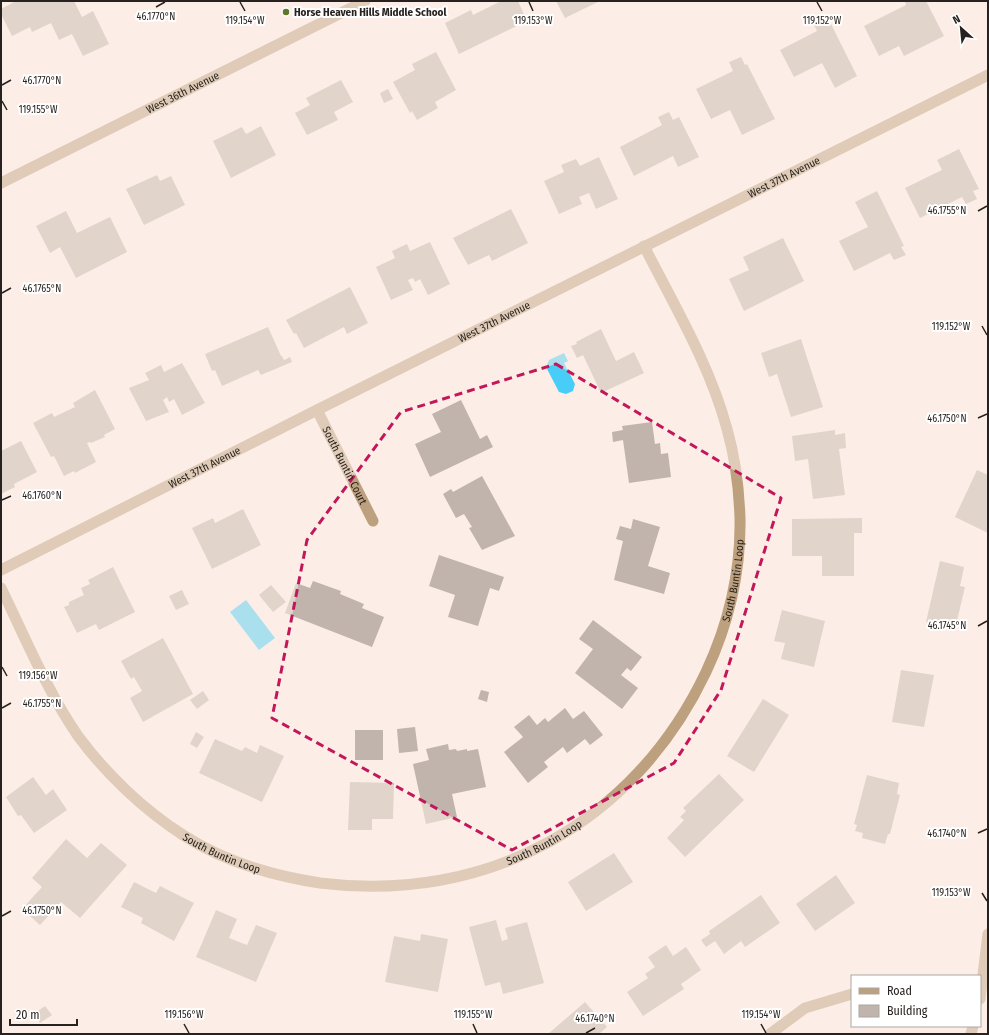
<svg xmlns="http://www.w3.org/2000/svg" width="989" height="1035" viewBox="0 0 989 1035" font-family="'Fira Sans Condensed',sans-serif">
<rect width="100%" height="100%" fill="#fceee6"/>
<g fill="#47cdf8">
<path d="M 564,353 L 568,361 L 564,363 L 575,384 L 573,391 L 566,394 L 559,392 L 546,367 L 549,360 Z"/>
<path d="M 246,600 L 275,638 L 259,650 L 230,612 Z"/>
</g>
<g fill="#c0b4ac">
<path d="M 16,1 L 74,1 L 82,17 L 93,11 L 109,44 L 83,56 L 72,34 L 59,40 L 51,23 L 32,32 L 30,27 L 12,36 L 1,14 L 1,9 Z"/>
<path d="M 501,1 L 518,1 L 527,21 L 459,54 L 445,23 L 471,10 L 473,15 Z"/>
<path d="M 556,1 L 600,1 L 565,18 Z"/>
<path d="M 905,1 L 926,1 L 944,36 L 904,56 L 899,46 L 879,56 L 864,26 L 906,5 Z"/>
<path d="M 824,17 L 827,23 L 830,22 L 857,76 L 835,88 L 822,63 L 794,77 L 780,50 L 817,31 L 813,23 Z"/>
<path d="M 436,52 L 456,90 L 435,102 L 438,108 L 417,120 L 412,111 L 410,113 L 393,82 L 415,70 L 412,64 Z"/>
<path d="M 741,57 L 745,65 L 747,64 L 775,119 L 742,135 L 730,110 L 711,119 L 696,89 L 733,71 L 729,62 Z"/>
<path d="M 341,80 L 353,102 L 334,112 L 338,120 L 307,135 L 295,113 L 310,105 L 306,98 Z"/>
<path d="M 388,89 L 393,99 L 384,103 L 380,93 Z"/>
<path d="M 669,112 L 673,120 L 679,117 L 699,157 L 678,167 L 673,156 L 634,176 L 620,147 L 662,125 L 658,117 Z"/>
<path d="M 261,126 L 276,155 L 231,178 L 213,141 L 242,127 L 246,134 Z"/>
<path d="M 959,149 L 979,189 L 973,191 L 977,199 L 966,204 L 962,197 L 920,218 L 905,188 L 942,170 L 937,160 Z"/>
<path d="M 599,157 L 618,199 L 596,209 L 589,193 L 579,197 L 582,204 L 559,214 L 544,181 L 564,172 L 561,165 L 576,159 L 580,166 Z"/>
<path d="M 157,175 L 160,181 L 171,176 L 185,205 L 144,225 L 126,189 Z"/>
<path d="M 877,191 L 904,246 L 901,247 L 906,255 L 894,260 L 890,253 L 854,271 L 839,241 L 868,227 L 855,202 Z"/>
<path d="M 511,209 L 528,243 L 492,261 L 489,255 L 468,265 L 453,238 Z"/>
<path d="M 66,211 L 77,233 L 110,217 L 127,252 L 76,278 L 60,247 L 50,253 L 36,226 Z"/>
<path d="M 783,238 L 804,281 L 744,311 L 729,279 L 749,270 L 743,257 Z"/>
<path d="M 430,242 L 450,284 L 428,295 L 420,279 L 415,282 L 413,278 L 408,280 L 413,290 L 391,300 L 376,267 L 395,258 L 392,251 L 407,244 L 410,251 Z"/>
<path d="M 350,287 L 368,323 L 347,334 L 344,327 L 304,348 L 296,333 L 294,334 L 286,320 Z"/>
<path d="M 268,327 L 281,356 L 282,356 L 284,360 L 290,357 L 292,362 L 261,375 L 258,370 L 222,386 L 215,370 L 212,371 L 205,354 Z"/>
<path d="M 601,329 L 616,361 L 634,352 L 644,373 L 601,393 L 583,355 L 577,358 L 571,346 L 577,344 L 576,342 Z"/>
<path d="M 801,339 L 823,407 L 791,417 L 777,374 L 769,377 L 761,353 Z"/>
<path d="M 182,363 L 205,403 L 182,415 L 174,399 L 169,402 L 167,397 L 163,400 L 169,412 L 146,421 L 129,388 L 149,380 L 145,373 L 161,365 L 164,372 Z"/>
<path d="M 95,390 L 115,429 L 104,435 L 105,437 L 91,443 L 90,442 L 87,443 L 96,462 L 75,473 L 74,471 L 64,476 L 54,456 L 51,457 L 33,423 L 52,413 L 54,417 L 75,407 L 73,403 Z"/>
<path d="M 461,400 L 480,439 L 487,435 L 493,447 L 430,477 L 415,444 L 441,432 L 432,414 Z"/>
<path d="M 652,422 L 655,444 L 660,443 L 661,454 L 668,453 L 671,477 L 629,483 L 623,440 L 613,442 L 612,432 L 623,430 L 622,426 Z"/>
<path d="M 835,430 L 835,435 L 845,433 L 846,448 L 839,449 L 845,495 L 813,499 L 808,459 L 795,461 L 792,436 Z"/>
<path d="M 21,441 L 37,472 L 14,484 L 15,487 L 1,494 L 1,451 Z"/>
<path d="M 977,470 L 988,475 L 988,533 L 955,517 Z"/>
<path d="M 482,476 L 515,536 L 482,550 L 469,528 L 472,527 L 464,514 L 456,518 L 443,494 L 451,489 L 453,492 Z"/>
<path d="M 243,509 L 261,545 L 212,569 L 192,528 L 213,518 L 215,523 Z"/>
<path d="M 862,518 L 862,533 L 854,533 L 854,576 L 822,576 L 822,556 L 792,556 L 792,519 Z"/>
<path d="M 633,519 L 660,527 L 648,566 L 670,573 L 664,594 L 614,580 L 623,541 L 616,539 L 620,526 L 631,529 Z"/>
<path d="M 439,555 L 504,577 L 499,591 L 490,588 L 478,626 L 448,617 L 455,595 L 429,586 Z"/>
<path d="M 940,561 L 964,567 L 960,586 L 965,587 L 955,629 L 926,622 Z"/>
<path d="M 113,567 L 135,612 L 99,630 L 96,624 L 77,633 L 64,607 L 69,605 L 69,602 L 84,595 L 81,588 L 90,584 L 88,580 Z"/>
<path d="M 313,581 L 341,591 L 340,594 L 364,604 L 362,608 L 384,617 L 372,647 L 285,613 L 296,583 L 310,588 Z"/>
<path d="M 271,585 L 286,602 L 273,612 L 259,595 Z"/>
<path d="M 182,590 L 189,604 L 176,610 L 169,596 Z"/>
<path d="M 782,610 L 825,621 L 814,667 L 781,659 L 785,643 L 774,641 Z"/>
<path d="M 593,620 L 642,657 L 631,671 L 627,668 L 621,675 L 638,688 L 622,709 L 575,673 L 593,649 L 579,639 Z"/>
<path d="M 163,638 L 193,694 L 143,722 L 130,698 L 142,691 L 134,677 L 131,679 L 121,661 Z"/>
<path d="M 901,670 L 934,675 L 924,727 L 892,722 Z"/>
<path d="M 481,690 L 489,692 L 487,702 L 478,699 Z"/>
<path d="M 203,691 L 209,700 L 197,709 L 190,700 Z"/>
<path d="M 763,699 L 789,715 L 754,772 L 727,756 Z"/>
<path d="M 565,708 L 573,719 L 584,711 L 603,735 L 590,745 L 585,739 L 567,753 L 563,747 L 544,762 L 548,767 L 528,783 L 504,752 L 523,737 L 514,727 L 529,715 L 537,725 L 545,718 L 548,722 Z"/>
<path d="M 415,727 L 418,751 L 399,753 L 397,729 Z"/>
<rect x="355" y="730" width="28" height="30"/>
<path d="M 196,732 L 204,737 L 197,748 L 190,744 Z"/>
<path d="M 215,739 L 242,751 L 245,747 L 257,753 L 260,745 L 284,756 L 262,802 L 199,773 Z"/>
<path d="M 448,744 L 449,750 L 456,749 L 457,751 L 467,749 L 467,751 L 478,749 L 486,787 L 452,794 L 457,817 L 426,824 L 413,764 L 429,760 L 426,749 Z"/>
<path d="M 719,774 L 744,800 L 685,857 L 667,838 L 684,820 L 680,817 L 686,811 L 683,808 Z"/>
<path d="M 867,775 L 899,783 L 897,794 L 900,795 L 890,834 L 888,834 L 885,844 L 862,838 L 863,833 L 855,831 L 857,825 L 854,824 Z"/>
<path d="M 33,777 L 46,795 L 53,789 L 67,810 L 34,833 L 21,815 L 18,816 L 6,797 Z"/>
<path d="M 350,782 L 394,783 L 393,819 L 372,819 L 372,830 L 348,830 Z"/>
<path d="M 66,839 L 87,858 L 101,843 L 127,865 L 80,918 L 61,902 L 40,925 L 22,909 L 42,887 L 32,878 Z"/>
<path d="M 614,853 L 633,882 L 586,911 L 568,882 Z"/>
<path d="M 836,875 L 855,903 L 815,931 L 796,904 Z"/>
<path d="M 134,882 L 156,893 L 160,886 L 194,903 L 174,941 L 141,923 L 143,918 L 121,907 Z"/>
<path d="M 761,895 L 780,923 L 745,947 L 741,941 L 724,954 L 715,941 L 706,947 L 701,940 L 710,934 L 709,931 Z"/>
<path d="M 216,910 L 237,919 L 229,938 L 247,945 L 256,925 L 277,933 L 256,982 L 196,957 Z"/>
<path d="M 496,920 L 502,941 L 508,939 L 505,928 L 527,922 L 544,983 L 503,994 L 500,982 L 485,986 L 469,927 Z"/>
<path d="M 421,934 L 448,939 L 438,992 L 385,982 L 394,936 L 420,941 Z"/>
<path d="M 666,945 L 673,956 L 686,947 L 701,970 L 681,984 L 684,989 L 643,1016 L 627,992 L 648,978 L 645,974 L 655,967 L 648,957 Z"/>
<path d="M 585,1002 L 607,1027 L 599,1034 L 548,1034 Z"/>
<path d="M 45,1006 L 52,1015 L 40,1023 L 34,1014 Z"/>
</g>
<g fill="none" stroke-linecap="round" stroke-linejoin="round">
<g stroke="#bda17f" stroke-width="11">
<path id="s1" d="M 317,410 L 373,521"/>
<path id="s2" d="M 1,570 L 317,410 L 988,75"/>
<path id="s3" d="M 1,588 C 24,635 48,693 78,736 C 106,774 144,810 183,835 C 223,861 274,876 320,883 C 486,904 634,824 706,672 C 728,625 741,571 740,518 C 739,489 735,457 727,429 C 710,365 674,305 644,246"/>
<path d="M 980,999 L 988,934"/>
<path d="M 770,1034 L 805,1008 L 852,994"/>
<path d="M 971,1034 L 973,1026"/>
</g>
<path stroke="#bda17f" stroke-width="11" id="s4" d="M 1,183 L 365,1"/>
</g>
<path d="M0 0H989V1035H0ZM 556,364 L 781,498 L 721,690 L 674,763 L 512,850 L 272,718 L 307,540 L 401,412 Z" fill="#fceee6" fill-opacity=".55" fill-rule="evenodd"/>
<path fill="none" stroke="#c2185b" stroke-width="3" stroke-dasharray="8 5" stroke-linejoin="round" d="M 556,364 L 781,498 L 721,690 L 674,763 L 512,850 L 272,718 L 307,540 L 401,412 Z"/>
<path fill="none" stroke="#27221f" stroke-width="1.5" d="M 240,2 L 245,11M 529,2 L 533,11M 817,2 L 822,11M 156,7 L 165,2M 2,85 L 11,80M 2,101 L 7,110M 978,211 L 987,206M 2,293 L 11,288M 982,326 L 987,335M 978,418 L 987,414M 2,500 L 11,496M 978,626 L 987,621M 2,667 L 7,676M 2,708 L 11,703M 978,833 L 987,829M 982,893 L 987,901M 2,916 L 11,911M 184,1024 L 189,1033M 473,1024 L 477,1033M 761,1024 L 766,1033M 586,1033 L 595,1028"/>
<circle fill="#5d772b" stroke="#fff" stroke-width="1.5" cx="286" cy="12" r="4"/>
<g text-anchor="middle" stroke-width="4" stroke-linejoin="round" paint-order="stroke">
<g font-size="11" font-weight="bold" fill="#27221f" stroke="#fff" text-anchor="start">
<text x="294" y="16">Horse Heaven Hills Middle School</text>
</g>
<g font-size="11" fill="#27221f" stroke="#fff">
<text dy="4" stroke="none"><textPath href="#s4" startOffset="203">West 36th Avenue</textPath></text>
<text dy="4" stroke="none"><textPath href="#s2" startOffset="876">West 37th Avenue</textPath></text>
<text dy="4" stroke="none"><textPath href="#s2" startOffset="552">West 37th Avenue</textPath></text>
<text dy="4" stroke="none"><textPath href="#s1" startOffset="62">South Buntin Court</textPath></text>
<text dy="4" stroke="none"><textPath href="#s2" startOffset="228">West 37th Avenue</textPath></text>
<text dy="4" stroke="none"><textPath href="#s3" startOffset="1026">South Buntin Loop</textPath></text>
<text dy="4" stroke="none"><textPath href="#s3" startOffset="690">South Buntin Loop</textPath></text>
<text dy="4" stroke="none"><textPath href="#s3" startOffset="355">South Buntin Loop</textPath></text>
</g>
</g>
<g font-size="10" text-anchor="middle" fill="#27221f" stroke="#fff" stroke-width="4" stroke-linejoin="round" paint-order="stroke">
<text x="156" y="20">46.1770°N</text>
<text x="245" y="24">119.154°W</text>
<text x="533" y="24">119.153°W</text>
<text x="822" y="24">119.152°W</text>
<text x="42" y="84">46.1770°N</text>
<text x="38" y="113">119.155°W</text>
<text x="947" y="214">46.1755°N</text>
<text x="42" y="292">46.1765°N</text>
<text x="951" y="330">119.152°W</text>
<text x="947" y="422">46.1750°N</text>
<text x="42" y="499">46.1760°N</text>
<text x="947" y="629">46.1745°N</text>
<text x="38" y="679">119.156°W</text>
<text x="42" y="707">46.1755°N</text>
<text x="947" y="837">46.1740°N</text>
<text x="951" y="896">119.153°W</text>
<text x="42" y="914">46.1750°N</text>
<text x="184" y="1018">119.156°W</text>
<text x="473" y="1018">119.155°W</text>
<text x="761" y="1018">119.154°W</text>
<text x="595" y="1022">46.1740°N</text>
</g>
<rect width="989" height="1035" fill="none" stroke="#27221f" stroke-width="4"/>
<rect x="851" y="975" width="130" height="52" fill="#ffffff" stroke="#a9a7a5"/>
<rect x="859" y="988" width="20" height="6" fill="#bda17f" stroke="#a9a7a5"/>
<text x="887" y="995" font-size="12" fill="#27221f">Road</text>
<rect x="859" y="1005" width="20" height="12" fill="#c0b4ac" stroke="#a9a7a5"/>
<text x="887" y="1015" font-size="12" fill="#27221f">Building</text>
<g transform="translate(961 28) rotate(333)" stroke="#ffffff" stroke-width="3" paint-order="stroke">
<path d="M0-3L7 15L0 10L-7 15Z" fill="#27221f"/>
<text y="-6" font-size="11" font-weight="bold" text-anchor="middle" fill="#27221f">N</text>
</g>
<path d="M10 1019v6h67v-6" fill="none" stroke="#27221f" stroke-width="2"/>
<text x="16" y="1019" font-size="12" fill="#27221f" stroke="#ffffff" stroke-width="3" paint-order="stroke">20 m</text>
</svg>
